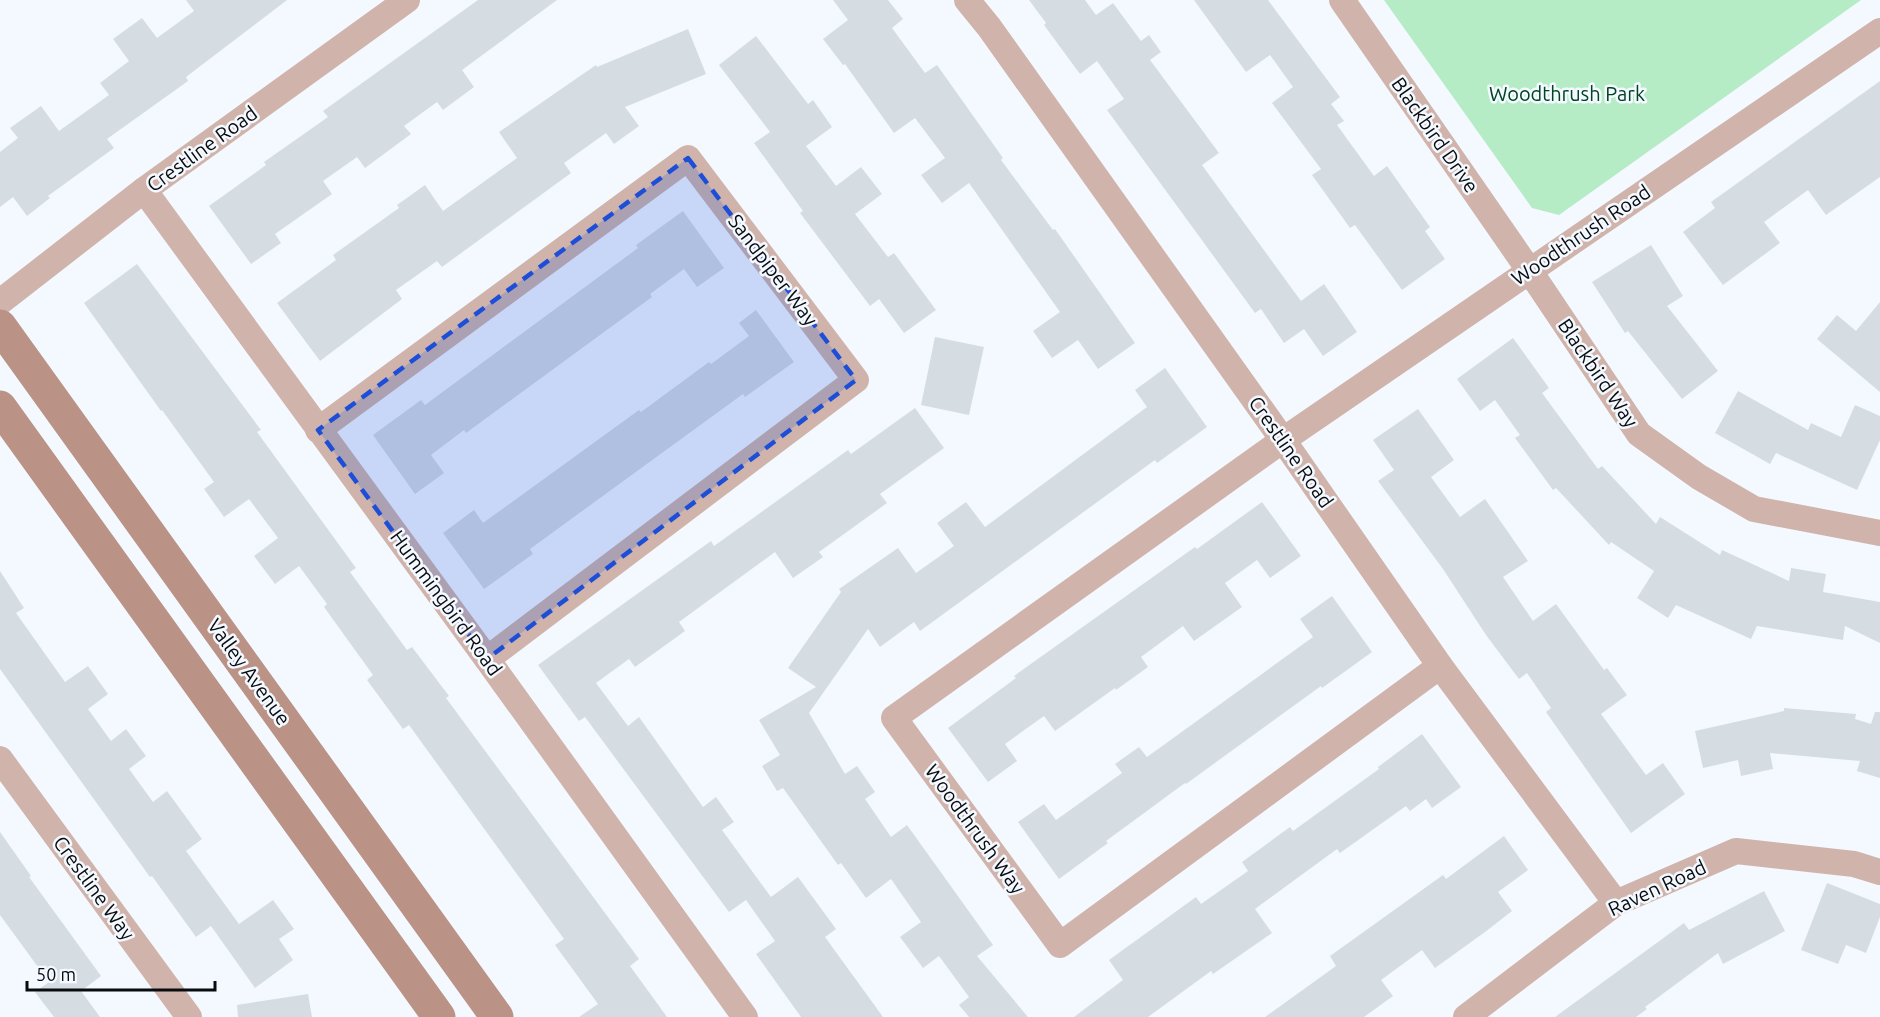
<svg xmlns="http://www.w3.org/2000/svg" width="1880" height="1017" viewBox="0 0 1880 1017" font-family="Ubuntu,sans-serif">
<rect width="100%" height="100%" fill="#f3f9ff"/>
<path fill="#b5ebc5" d="M 1384,0 L 1861,0 L 1559,215 L 1532,208 Z"/>
<g fill="#d5dde3">
<path d="M 186,0 L 287,0 L 186,77 L 188,81 L 107,139 L 114,148 L 48,196 L 50,198 L 27,216 L 13,197 L 0,207 L 0,152 L 18,138 L 10,128 L 41,106 L 59,131 L 109,95 L 100,83 L 129,61 L 113,39 L 142,18 L 157,38 L 194,11 Z"/>
<path d="M 478,0 L 557,0 L 462,70 L 474,87 L 443,110 L 437,102 L 404,126 L 411,134 L 365,168 L 357,157 L 323,181 L 332,194 L 275,234 L 281,243 L 251,264 L 209,206 L 266,165 L 264,162 L 328,117 L 323,111 Z"/>
<path d="M 833,0 L 888,0 L 903,19 L 892,28 L 925,73 L 937,65 L 1003,158 L 1001,160 L 1053,230 L 1055,229 L 1135,343 L 1098,369 L 1078,340 L 1052,358 L 1033,331 L 1060,312 L 969,183 L 942,203 L 921,175 L 945,158 L 915,118 L 894,133 L 845,64 L 843,65 L 823,39 L 848,20 Z"/>
<path d="M 1029,0 L 1085,0 L 1096,15 L 1113,3 L 1141,41 L 1149,35 L 1161,52 L 1150,60 L 1219,153 L 1202,165 L 1301,301 L 1324,284 L 1357,332 L 1323,356 L 1304,329 L 1284,343 L 1261,309 L 1255,313 L 1107,110 L 1124,99 L 1097,61 L 1080,74 L 1044,25 L 1046,23 Z"/>
<path d="M 1194,0 L 1268,0 L 1340,97 L 1331,104 L 1344,121 L 1337,125 L 1374,176 L 1387,166 L 1430,227 L 1425,231 L 1445,259 L 1402,290 L 1355,225 L 1350,228 L 1312,175 L 1321,169 L 1272,103 L 1293,87 L 1270,55 L 1246,72 Z"/>
<path d="M 688,29 L 706,74 L 625,107 L 639,126 L 614,144 L 606,133 L 564,163 L 571,173 L 442,267 L 437,261 L 396,290 L 402,299 L 320,361 L 277,303 L 336,260 L 333,255 L 399,208 L 397,205 L 425,185 L 443,211 L 517,158 L 499,132 L 596,65 L 597,67 Z"/>
<path d="M 756,36 L 808,104 L 813,100 L 832,127 L 806,146 L 836,186 L 861,167 L 882,194 L 855,214 L 888,257 L 894,253 L 936,310 L 904,333 L 879,299 L 870,306 L 800,213 L 803,211 L 754,143 L 770,132 L 719,65 Z"/>
<path d="M 1880,81 L 1880,177 L 1826,215 L 1808,190 L 1764,222 L 1780,243 L 1723,285 L 1683,232 L 1715,208 L 1711,202 Z"/>
<path d="M 683,211 L 724,268 L 697,287 L 684,269 L 650,294 L 652,297 L 466,433 L 464,430 L 431,455 L 444,473 L 415,494 L 373,435 L 421,400 L 425,405 L 638,248 L 636,245 Z"/>
<path d="M 1651,245 L 1683,296 L 1667,306 L 1718,371 L 1682,399 L 1628,331 L 1625,333 L 1592,282 Z"/>
<path d="M 137,264 L 261,430 L 257,432 L 356,568 L 350,572 L 407,650 L 412,647 L 449,696 L 446,698 L 639,959 L 630,966 L 667,1017 L 579,1017 L 598,1004 L 555,945 L 564,939 L 409,725 L 403,729 L 367,680 L 373,675 L 324,607 L 327,604 L 299,566 L 275,584 L 254,556 L 278,538 L 249,499 L 224,517 L 204,489 L 214,482 L 162,410 L 161,411 L 84,303 Z"/>
<path d="M 1880,302 L 1880,392 L 1817,339 L 1837,315 L 1856,331 Z"/>
<path d="M 756,310 L 794,362 L 745,397 L 743,394 L 530,549 L 533,554 L 484,589 L 443,533 L 474,510 L 483,523 L 639,410 L 641,412 L 709,362 L 711,364 L 749,336 L 739,323 Z"/>
<path d="M 935,337 L 984,347 L 969,415 L 921,405 Z"/>
<path d="M 1513,338 L 1549,388 L 1542,393 L 1598,469 L 1602,466 L 1656,524 L 1660,517 L 1720,555 L 1722,550 L 1789,581 L 1791,568 L 1826,574 L 1823,592 L 1880,602 L 1880,643 L 1845,626 L 1843,640 L 1757,626 L 1751,639 L 1676,605 L 1668,618 L 1637,598 L 1654,571 L 1611,542 L 1609,545 L 1556,488 L 1553,490 L 1515,438 L 1520,435 L 1495,400 L 1480,411 L 1457,379 Z"/>
<path d="M 1165,368 L 1207,427 L 1157,463 L 1155,460 L 920,631 L 914,622 L 880,647 L 868,629 L 809,713 L 845,774 L 857,766 L 875,792 L 865,799 L 891,837 L 907,825 L 993,945 L 977,956 L 1028,1017 L 969,1017 L 959,1005 L 969,997 L 939,956 L 923,968 L 900,937 L 921,922 L 891,879 L 866,898 L 841,863 L 838,865 L 783,788 L 777,791 L 762,766 L 780,755 L 759,720 L 816,687 L 788,668 L 841,592 L 839,589 L 898,548 L 916,573 L 954,546 L 937,523 L 966,502 L 985,527 L 1147,407 L 1135,390 Z"/>
<path d="M 1738,391 L 1808,430 L 1811,423 L 1841,437 L 1855,405 L 1880,416 L 1880,440 L 1857,490 L 1776,453 L 1770,464 L 1715,433 Z"/>
<path d="M 915,408 L 944,448 L 880,494 L 887,503 L 819,552 L 823,557 L 793,578 L 775,552 L 679,622 L 685,631 L 635,667 L 629,659 L 596,683 L 628,726 L 639,717 L 703,807 L 716,797 L 734,822 L 722,830 L 771,897 L 798,877 L 836,929 L 825,937 L 883,1017 L 801,1017 L 756,954 L 775,941 L 746,900 L 729,912 L 585,717 L 579,721 L 538,665 L 711,541 L 714,546 L 848,450 L 851,454 Z"/>
<path d="M 1418,409 L 1454,460 L 1431,477 L 1460,517 L 1485,499 L 1528,561 L 1503,577 L 1533,621 L 1556,604 L 1604,670 L 1607,668 L 1627,695 L 1601,714 L 1646,775 L 1663,763 L 1685,794 L 1631,833 L 1546,712 L 1551,708 L 1527,673 L 1519,679 L 1486,635 L 1443,569 L 1378,481 L 1394,470 L 1373,440 Z"/>
<path d="M 1262,502 L 1301,556 L 1270,578 L 1257,560 L 1225,583 L 1242,607 L 1194,641 L 1183,626 L 1141,657 L 1148,667 L 1116,690 L 1115,688 L 1055,731 L 1044,716 L 1005,744 L 1017,761 L 988,782 L 948,728 L 1016,678 L 1014,676 L 1063,641 L 1195,547 L 1197,549 Z"/>
<path d="M 0,571 L 24,608 L 16,613 L 65,682 L 88,666 L 108,694 L 88,709 L 111,741 L 126,729 L 146,756 L 129,769 L 153,802 L 167,791 L 202,839 L 186,851 L 239,924 L 273,900 L 294,929 L 279,939 L 293,960 L 255,988 L 211,926 L 196,937 L 152,876 L 150,877 L 0,669 Z"/>
<path d="M 1332,596 L 1372,652 L 1322,688 L 1321,686 L 1186,784 L 1185,783 L 1106,841 L 1108,843 L 1059,879 L 1018,822 L 1044,804 L 1056,820 L 1122,773 L 1115,764 L 1139,747 L 1147,757 L 1313,637 L 1300,619 Z"/>
<path d="M 1784,708 L 1856,714 L 1855,719 L 1871,724 L 1875,712 L 1880,712 L 1880,778 L 1857,771 L 1860,761 L 1770,753 L 1773,769 L 1741,776 L 1738,760 L 1703,768 L 1695,731 L 1784,711 Z"/>
<path d="M 1422,734 L 1461,787 L 1432,808 L 1426,799 L 1410,811 L 1406,806 L 1340,853 L 1337,849 L 1255,909 L 1272,933 L 1213,974 L 1211,971 L 1148,1017 L 1074,1017 L 1123,980 L 1109,960 L 1196,897 L 1201,904 L 1248,871 L 1242,862 L 1290,827 L 1293,831 L 1379,769 L 1378,767 Z"/>
<path d="M 0,832 L 31,876 L 29,877 L 101,976 L 81,991 L 100,1017 L 54,1017 L 35,992 L 49,982 L 0,915 Z"/>
<path d="M 1504,836 L 1528,870 L 1498,892 L 1512,911 L 1485,932 L 1435,968 L 1422,950 L 1381,980 L 1393,996 L 1364,1017 L 1265,1017 L 1336,966 L 1330,956 L 1443,875 L 1446,879 Z"/>
<path d="M 1827,883 L 1880,904 L 1880,917 L 1866,953 L 1846,945 L 1838,964 L 1801,950 Z"/>
<path d="M 1764,891 L 1785,931 L 1723,964 L 1718,953 L 1645,1007 L 1647,1009 L 1636,1017 L 1555,1017 L 1684,923 L 1689,930 Z"/>
<path d="M 308,994 L 312,1017 L 238,1017 L 237,1005 Z"/>
</g>
<g fill="none" stroke-linecap="round" stroke-linejoin="round">
<g stroke="#d0b4ab" stroke-width="26">
<path d="M 967,0 L 989,27 L 1283,440 L 1440,666 L 1616,903"/>
<path d="M 1342,0 L 1529,270 L 1639,434 L 1699,477 L 1754,509 L 1880,533"/>
<path d="M 144,190 L 487,659 L 745,1017"/>
<path d="M 0,302 L 144,190 L 407,0"/>
<path d="M 318,430 L 688,158 L 856,380 L 487,659"/>
<path d="M 1440,666 L 1060,945 L 894,718 L 1283,440 L 1880,31"/>
<path d="M 0,759 L 189,1017"/>
<path d="M 1466,1017 L 1616,903 L 1736,851 L 1854,864 L 1880,872"/>
</g>
<g stroke="#bb9286" stroke-width="33">
<path d="M 0,326 L 497,1017"/>
<path d="M 0,407 L 439,1017"/>
</g>
</g>
<path fill="#1d4ed8" fill-opacity="0.2" stroke="#1d4ed8" stroke-width="4.5" stroke-dasharray="12 8" stroke-linejoin="round" d="M 688,158 L 856,380 L 487,659 L 318,430 Z"/>
<g text-anchor="middle" stroke-width="5" stroke-linejoin="round" paint-order="stroke">
<g font-size="20" fill="#004321" stroke="#f3f9ff">
<text x="1567" y="101">Woodthrush Park</text>
</g>
<g font-size="20" fill="#090c0e" stroke="#f3f9ff">
<text transform="translate(1435 135) rotate(55)" y="7">Blackbird Drive</text>
<text transform="translate(202 149) rotate(-36)" y="7">Crestline Road</text>
<text transform="translate(1581 235) rotate(-34)" y="7">Woodthrush Road</text>
<text transform="translate(773 270) rotate(53)" y="7">Sandpiper Way</text>
<text transform="translate(1598 373) rotate(56)" y="7">Blackbird Way</text>
<text transform="translate(1291 452) rotate(55)" y="7">Crestline Road</text>
<text transform="translate(446 603) rotate(54)" y="7">Hummingbird Road</text>
<text transform="translate(249 672) rotate(54)" y="7">Valley Avenue</text>
<text transform="translate(975 829) rotate(54)" y="7">Woodthrush Way</text>
<text transform="translate(94 888) rotate(54)" y="7">Crestline Way</text>
<text transform="translate(1657 888) rotate(-25)" y="7">Raven Road</text>
</g>
</g>
<path d="M27 981v9h188v-9" fill="none" stroke="#090c0e" stroke-width="3"/>
<text x="36" y="981" font-size="18" fill="#090c0e" stroke="#f3f9ff" stroke-width="4.5" paint-order="stroke">50 m</text>
</svg>
